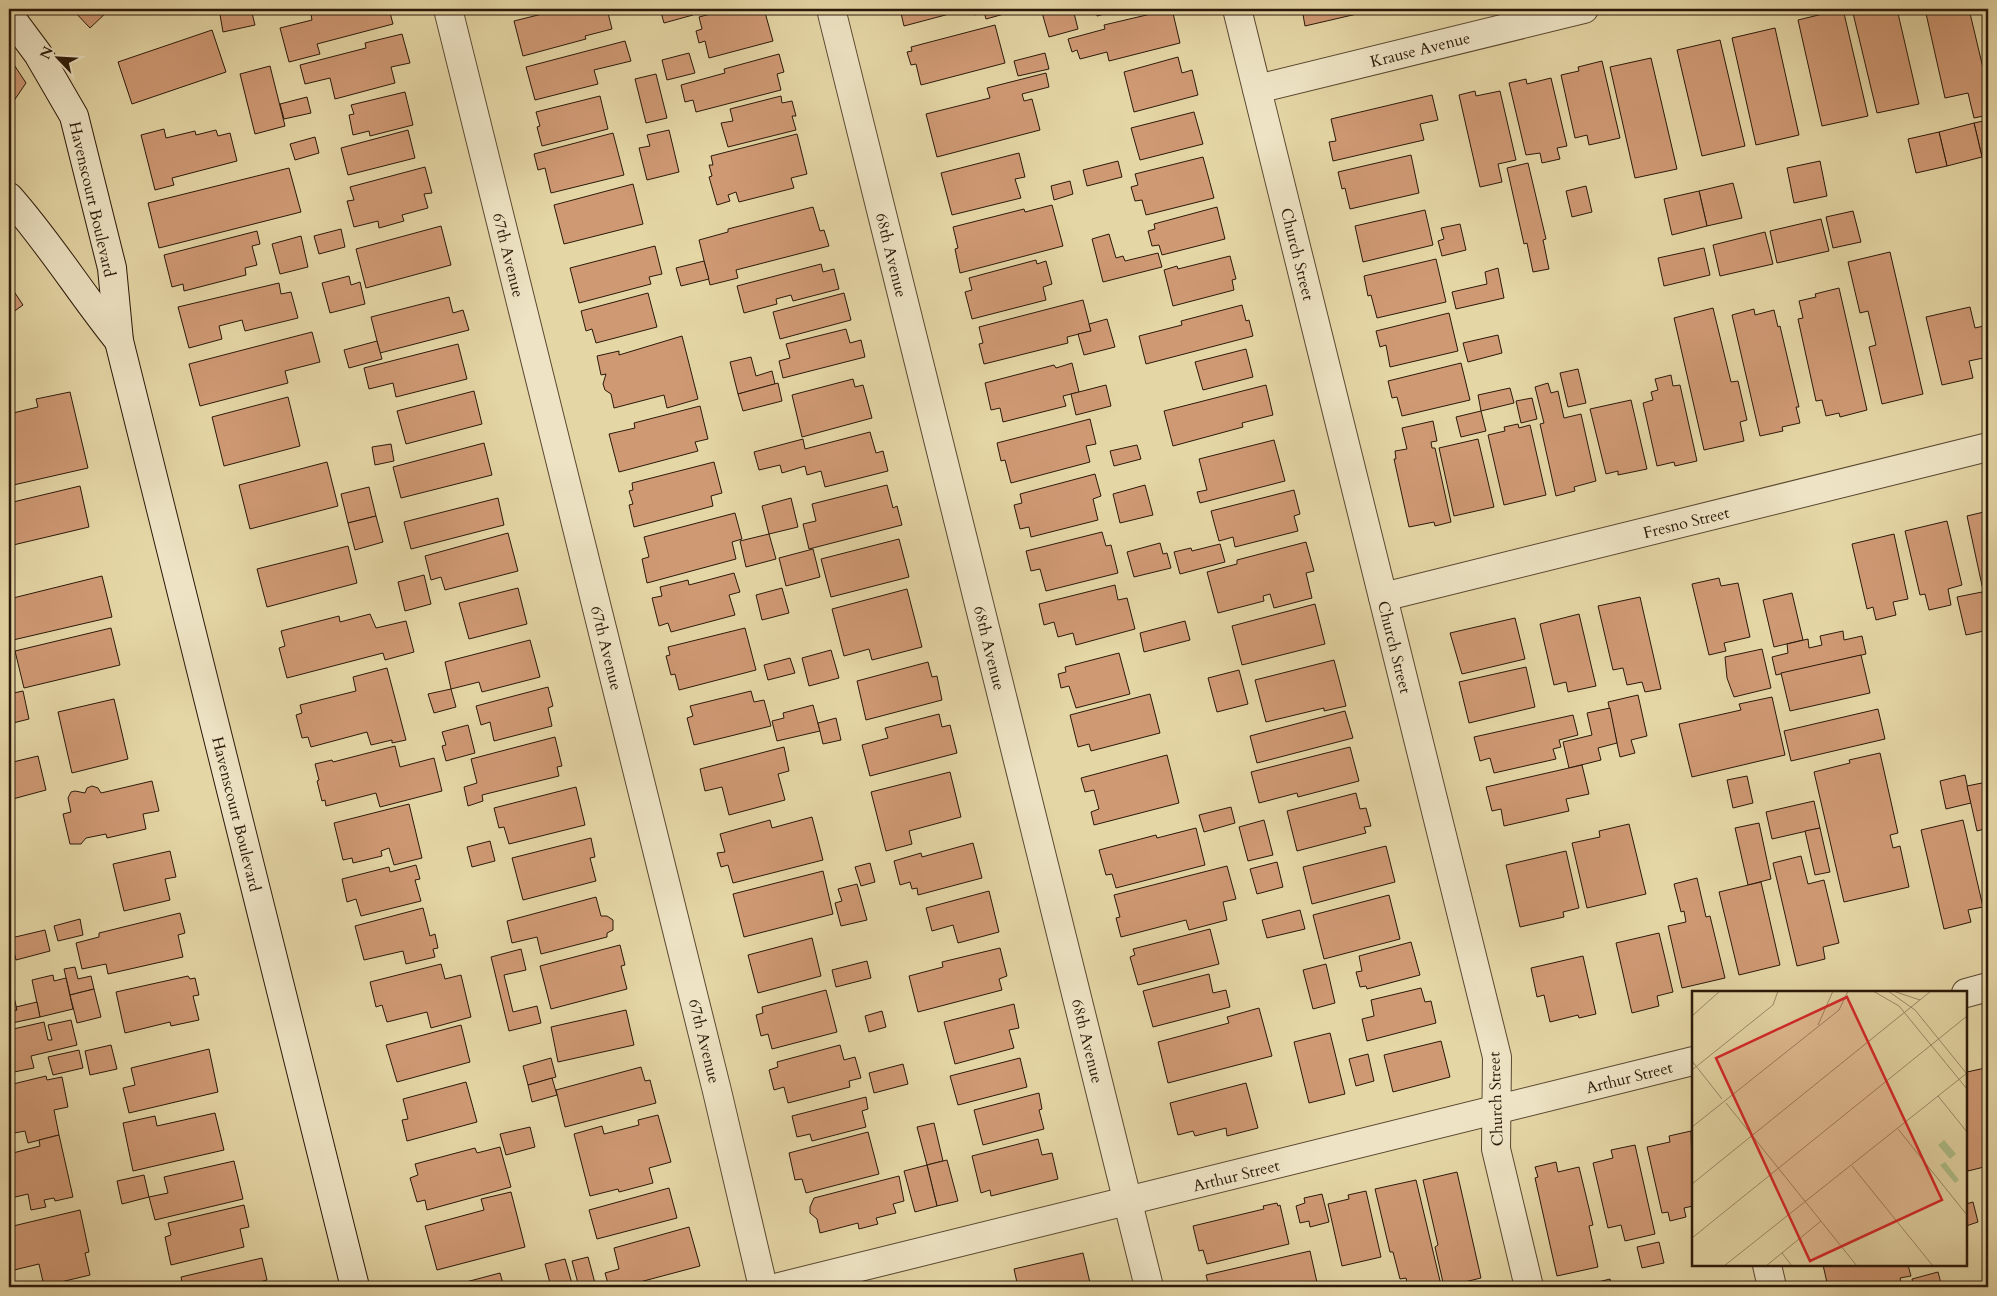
<svg xmlns="http://www.w3.org/2000/svg" width="1997" height="1296" viewBox="0 0 1997 1296" font-family="Cardo,serif">
<rect width="100%" height="100%" fill="#e5d6a6"/>
<filter id="stains"><feTurbulence type="fractalNoise" baseFrequency=".004" numOctaves="4"/><feColorMatrix values="0 0 0 0 .2 0 0 0 0 .09 0 0 0 0 .02 0 0 0 .5 -.17"/></filter>
<radialGradient id="worn" r=".72"><stop offset=".6" stop-color="#630" stop-opacity="0"/><stop offset="1" stop-color="#630" stop-opacity=".3"/></radialGradient>
<g fill="#cf9974" stroke="#2b1909">
<path d="M 72,9 L 110,9 L 90,28 Z"/>
<path d="M 219,9 L 251,9 L 255,25 L 223,32 Z"/>
<path d="M 310,9 L 389,9 L 393,24 L 317,44 L 320,54 L 289,62 L 280,28 L 312,20 Z"/>
<path d="M 562,9 L 607,9 L 612,29 L 585,36 L 586,39 L 523,56 L 514,21 Z"/>
<path d="M 660,9 L 692,9 L 693,15 L 664,23 Z"/>
<path d="M 730,9 L 764,9 L 773,41 L 709,58 L 705,41 L 699,43 L 696,31 L 702,29 L 699,17 Z"/>
<path d="M 900,9 L 968,9 L 904,26 Z"/>
<path d="M 973,9 L 1022,9 L 986,19 L 984,12 L 974,15 Z"/>
<path d="M 1041,9 L 1073,9 L 1078,29 L 1049,37 Z"/>
<path d="M 1095,9 L 1123,9 L 1097,16 Z"/>
<path d="M 1172,9 L 1180,43 L 1109,61 L 1107,52 L 1080,59 L 1077,50 L 1072,52 L 1068,39 L 1105,29 L 1104,25 Z"/>
<path d="M 1302,9 L 1373,9 L 1374,10 L 1305,26 Z"/>
<path d="M 1843,9 L 1868,116 L 1822,126 L 1798,20 Z"/>
<path d="M 1852,9 L 1897,9 L 1919,104 L 1877,113 Z"/>
<path d="M 1925,9 L 1969,9 L 1988,89 L 1984,89 L 1988,115 L 1974,118 L 1968,93 L 1945,98 Z"/>
<path d="M 995,25 L 1005,63 L 921,85 L 916,64 L 911,65 L 907,52 L 912,51 L 911,47 Z"/>
<path d="M 1775,28 L 1799,135 L 1756,145 L 1732,38 Z"/>
<path d="M 212,30 L 226,72 L 132,104 L 118,62 Z"/>
<path d="M 402,34 L 410,63 L 391,67 L 395,83 L 335,99 L 330,78 L 305,84 L 300,65 L 366,48 L 365,43 Z"/>
<path d="M 1720,40 L 1745,146 L 1702,156 L 1677,50 Z"/>
<path d="M 625,41 L 631,61 L 594,70 L 598,84 L 535,100 L 526,67 Z"/>
<path d="M 689,53 L 695,73 L 667,80 L 662,60 Z"/>
<path d="M 1045,53 L 1049,69 L 1018,76 L 1014,61 Z"/>
<path d="M 779,54 L 784,72 L 777,74 L 781,90 L 696,112 L 693,100 L 685,102 L 681,85 L 725,73 L 724,69 Z"/>
<path d="M 9,57 L 26,83 L 9,108 Z"/>
<path d="M 1178,57 L 1182,73 L 1192,70 L 1198,95 L 1134,112 L 1124,72 Z"/>
<path d="M 1651,58 L 1677,169 L 1635,178 L 1610,67 Z"/>
<path d="M 1602,61 L 1620,138 L 1589,145 L 1587,135 L 1575,138 L 1561,75 L 1579,71 L 1578,67 Z"/>
<path d="M 270,66 L 285,126 L 255,134 L 240,74 Z"/>
<path d="M 1046,73 L 1049,87 L 1022,94 L 1024,101 L 1032,99 L 1040,130 L 937,157 L 926,114 L 990,98 L 987,88 Z"/>
<path d="M 656,74 L 667,118 L 646,123 L 635,79 Z"/>
<path d="M 1551,78 L 1567,146 L 1557,148 L 1560,159 L 1542,163 L 1540,153 L 1526,155 L 1509,83 L 1526,79 L 1527,84 Z"/>
<path d="M 1475,91 L 1476,96 L 1500,91 L 1516,160 L 1498,164 L 1502,182 L 1480,187 L 1459,95 Z"/>
<path d="M 405,92 L 413,125 L 370,136 L 369,131 L 353,135 L 349,115 L 354,114 L 351,105 Z"/>
<path d="M 1432,95 L 1438,120 L 1420,124 L 1424,140 L 1333,161 L 1329,142 L 1336,141 L 1331,119 Z"/>
<path d="M 600,96 L 608,129 L 542,146 L 537,127 L 540,126 L 536,112 Z"/>
<path d="M 781,96 L 782,103 L 792,101 L 796,116 L 792,116 L 796,130 L 728,147 L 721,123 L 733,121 L 730,109 Z"/>
<path d="M 307,97 L 311,113 L 284,119 L 280,104 Z"/>
<path d="M 1194,112 L 1203,144 L 1140,160 L 1131,128 Z"/>
<path d="M 1988,120 L 1988,156 L 1982,157 L 1974,123 Z"/>
<path d="M 1974,123 L 1982,157 L 1947,166 L 1939,132 Z"/>
<path d="M 164,129 L 166,138 L 195,131 L 196,135 L 216,130 L 218,136 L 230,133 L 237,161 L 172,178 L 174,185 L 155,190 L 141,135 Z"/>
<path d="M 408,130 L 415,158 L 348,175 L 341,148 Z"/>
<path d="M 669,130 L 679,172 L 647,180 L 639,148 L 650,146 L 647,135 Z"/>
<path d="M 1939,132 L 1947,166 L 1916,173 L 1908,139 Z"/>
<path d="M 613,133 L 624,175 L 551,193 L 545,168 L 538,170 L 534,154 Z"/>
<path d="M 797,134 L 807,174 L 791,178 L 794,188 L 739,202 L 736,192 L 728,195 L 730,201 L 717,205 L 709,177 L 712,176 L 709,165 L 713,165 L 711,156 Z"/>
<path d="M 315,137 L 319,153 L 295,160 L 290,144 Z"/>
<path d="M 1019,153 L 1025,177 L 1015,179 L 1021,198 L 952,215 L 941,173 Z"/>
<path d="M 1411,155 L 1419,193 L 1350,209 L 1345,188 L 1342,189 L 1338,172 Z"/>
<path d="M 1203,157 L 1214,198 L 1146,215 L 1142,200 L 1135,201 L 1131,187 L 1138,185 L 1135,174 Z"/>
<path d="M 1118,161 L 1122,177 L 1087,186 L 1083,170 Z"/>
<path d="M 1820,161 L 1827,196 L 1794,203 L 1787,168 Z"/>
<path d="M 1528,163 L 1546,239 L 1543,240 L 1549,269 L 1533,272 L 1527,243 L 1524,244 L 1507,168 Z"/>
<path d="M 425,167 L 432,193 L 424,194 L 428,208 L 402,215 L 404,221 L 379,228 L 378,221 L 354,227 L 347,201 L 354,200 L 350,187 Z"/>
<path d="M 289,168 L 301,212 L 159,248 L 148,203 Z"/>
<path d="M 1070,181 L 1073,194 L 1054,200 L 1051,186 Z"/>
<path d="M 1733,183 L 1742,218 L 1707,226 L 1699,191 Z"/>
<path d="M 633,184 L 643,224 L 564,244 L 554,205 Z"/>
<path d="M 1586,186 L 1592,212 L 1572,217 L 1566,191 Z"/>
<path d="M 1699,191 L 1707,226 L 1672,235 L 1664,199 Z"/>
<path d="M 1052,205 L 1063,246 L 960,273 L 955,249 L 958,248 L 953,227 L 1024,209 L 1025,212 Z"/>
<path d="M 813,207 L 820,231 L 824,230 L 829,246 L 736,270 L 738,278 L 710,285 L 699,240 L 728,232 L 728,229 Z"/>
<path d="M 1217,207 L 1225,239 L 1162,255 L 1159,245 L 1152,246 L 1148,231 L 1155,229 L 1154,224 Z"/>
<path d="M 1425,210 L 1433,245 L 1363,262 L 1355,226 Z"/>
<path d="M 1853,211 L 1861,242 L 1833,248 L 1826,217 Z"/>
<path d="M 1821,219 L 1829,251 L 1777,263 L 1770,231 Z"/>
<path d="M 1460,224 L 1466,250 L 1442,256 L 1438,241 L 1444,239 L 1441,228 Z"/>
<path d="M 441,226 L 451,265 L 366,288 L 356,249 Z"/>
<path d="M 341,229 L 345,247 L 319,254 L 314,236 Z"/>
<path d="M 257,231 L 260,244 L 252,246 L 257,265 L 245,268 L 246,275 L 184,291 L 183,284 L 172,287 L 164,255 Z"/>
<path d="M 1765,232 L 1773,264 L 1720,276 L 1713,245 Z"/>
<path d="M 1109,234 L 1116,258 L 1123,256 L 1125,261 L 1158,253 L 1162,267 L 1103,282 L 1092,239 Z"/>
<path d="M 301,236 L 308,267 L 280,274 L 272,244 Z"/>
<path d="M 655,246 L 662,274 L 649,277 L 651,284 L 579,303 L 570,268 Z"/>
<path d="M 1704,248 L 1710,275 L 1664,286 L 1658,258 Z"/>
<path d="M 1890,252 L 1923,394 L 1882,404 L 1869,347 L 1876,345 L 1868,311 L 1860,313 L 1848,262 Z"/>
<path d="M 1230,256 L 1236,279 L 1232,280 L 1234,290 L 1173,306 L 1164,270 L 1177,266 L 1178,269 Z"/>
<path d="M 1436,259 L 1446,302 L 1377,318 L 1371,295 L 1368,296 L 1364,276 Z"/>
<path d="M 1036,260 L 1037,264 L 1046,261 L 1052,284 L 1043,287 L 1046,300 L 972,319 L 965,292 L 972,290 L 969,278 Z"/>
<path d="M 704,261 L 709,279 L 681,286 L 676,268 Z"/>
<path d="M 821,264 L 823,272 L 834,269 L 839,289 L 793,301 L 791,295 L 776,299 L 777,304 L 744,313 L 737,286 Z"/>
<path d="M 1498,268 L 1504,298 L 1456,309 L 1452,292 L 1487,284 L 1485,272 Z"/>
<path d="M 349,276 L 351,285 L 360,282 L 365,304 L 330,313 L 322,283 Z"/>
<path d="M 279,283 L 281,294 L 291,292 L 298,318 L 245,331 L 242,320 L 219,326 L 222,339 L 189,348 L 178,307 Z"/>
<path d="M 9,284 L 23,305 L 9,315 Z"/>
<path d="M 1839,288 L 1867,410 L 1840,417 L 1839,413 L 1826,416 L 1822,400 L 1816,401 L 1798,319 L 1803,318 L 1799,301 L 1816,297 L 1815,294 Z"/>
<path d="M 648,293 L 657,327 L 596,343 L 592,329 L 586,331 L 581,311 Z"/>
<path d="M 844,293 L 851,320 L 780,339 L 773,312 Z"/>
<path d="M 449,297 L 453,313 L 463,310 L 469,330 L 380,353 L 371,317 Z"/>
<path d="M 1083,300 L 1091,331 L 1067,337 L 1068,343 L 984,364 L 979,344 L 983,343 L 979,327 Z"/>
<path d="M 1242,305 L 1246,321 L 1249,320 L 1253,336 L 1146,364 L 1139,336 L 1182,325 L 1181,321 Z"/>
<path d="M 1970,307 L 1975,328 L 1988,325 L 1988,357 L 1969,361 L 1973,378 L 1942,385 L 1926,317 Z"/>
<path d="M 1713,308 L 1731,382 L 1738,381 L 1747,420 L 1740,422 L 1744,441 L 1704,450 L 1674,318 Z"/>
<path d="M 1754,309 L 1755,315 L 1774,310 L 1778,327 L 1780,326 L 1799,407 L 1796,407 L 1800,423 L 1782,427 L 1783,431 L 1760,436 L 1732,315 Z"/>
<path d="M 1449,313 L 1458,351 L 1390,367 L 1386,345 L 1380,347 L 1376,331 Z"/>
<path d="M 1107,319 L 1115,347 L 1084,355 L 1078,334 L 1091,331 L 1089,324 Z"/>
<path d="M 846,329 L 850,343 L 861,340 L 865,357 L 783,378 L 779,361 L 790,358 L 786,344 Z"/>
<path d="M 312,332 L 320,362 L 285,371 L 288,383 L 200,406 L 189,364 Z"/>
<path d="M 1498,335 L 1502,353 L 1468,362 L 1463,343 Z"/>
<path d="M 682,336 L 698,399 L 667,408 L 664,395 L 614,408 L 611,394 L 605,390 L 603,384 L 606,374 L 601,375 L 597,356 L 619,351 L 619,355 Z"/>
<path d="M 377,341 L 382,359 L 349,368 L 344,350 Z"/>
<path d="M 458,344 L 467,379 L 396,397 L 393,383 L 369,389 L 364,368 Z"/>
<path d="M 1246,349 L 1253,377 L 1203,390 L 1195,362 Z"/>
<path d="M 751,357 L 756,376 L 772,371 L 775,384 L 738,394 L 730,362 Z"/>
<path d="M 1072,363 L 1079,392 L 1063,396 L 1066,406 L 1003,422 L 1000,408 L 991,410 L 985,383 L 1054,365 L 1056,368 Z"/>
<path d="M 1461,363 L 1470,400 L 1402,416 L 1397,397 L 1392,398 L 1388,381 Z"/>
<path d="M 1578,369 L 1586,403 L 1568,407 L 1560,373 Z"/>
<path d="M 1671,375 L 1673,386 L 1680,385 L 1697,461 L 1675,466 L 1674,462 L 1657,466 L 1643,403 L 1653,400 L 1651,392 L 1658,390 L 1655,379 Z"/>
<path d="M 853,379 L 855,387 L 863,385 L 872,418 L 802,437 L 792,395 Z"/>
<path d="M 778,383 L 782,401 L 743,411 L 738,394 Z"/>
<path d="M 1548,383 L 1551,393 L 1558,391 L 1564,418 L 1581,414 L 1596,481 L 1574,487 L 1575,491 L 1556,496 L 1540,424 L 1544,423 L 1535,387 Z"/>
<path d="M 1106,385 L 1111,406 L 1076,415 L 1071,394 Z"/>
<path d="M 1266,385 L 1273,415 L 1242,423 L 1243,427 L 1173,446 L 1164,411 Z"/>
<path d="M 1510,388 L 1514,403 L 1481,411 L 1478,395 Z"/>
<path d="M 474,391 L 482,424 L 406,444 L 397,411 Z"/>
<path d="M 70,392 L 88,468 L 9,486 L 9,414 L 38,407 L 36,399 Z"/>
<path d="M 288,397 L 300,446 L 224,466 L 212,417 Z"/>
<path d="M 1532,398 L 1537,419 L 1521,423 L 1516,401 Z"/>
<path d="M 1631,400 L 1647,469 L 1618,475 L 1618,471 L 1606,474 L 1590,409 Z"/>
<path d="M 700,406 L 708,439 L 695,442 L 698,451 L 619,472 L 609,434 L 635,428 L 634,423 Z"/>
<path d="M 1481,411 L 1486,431 L 1461,437 L 1456,417 Z"/>
<path d="M 1090,419 L 1096,444 L 1086,446 L 1090,462 L 1011,483 L 1005,460 L 1001,461 L 997,443 Z"/>
<path d="M 1433,421 L 1437,441 L 1431,442 L 1432,448 L 1435,448 L 1451,522 L 1435,526 L 1434,522 L 1409,527 L 1394,459 L 1396,459 L 1395,451 L 1407,449 L 1402,428 Z"/>
<path d="M 1518,424 L 1519,428 L 1530,425 L 1546,495 L 1504,505 L 1488,435 L 1505,431 L 1504,427 Z"/>
<path d="M 870,432 L 876,453 L 883,451 L 888,471 L 825,487 L 821,471 L 807,475 L 805,466 L 782,473 L 780,465 L 759,470 L 754,452 L 803,439 L 805,449 Z"/>
<path d="M 1478,439 L 1494,507 L 1454,516 L 1439,448 Z"/>
<path d="M 1274,440 L 1285,481 L 1200,503 L 1197,492 L 1207,490 L 1199,459 Z"/>
<path d="M 484,443 L 492,475 L 401,498 L 393,467 Z"/>
<path d="M 391,444 L 394,461 L 375,465 L 372,447 Z"/>
<path d="M 1137,445 L 1141,459 L 1114,466 L 1110,451 Z"/>
<path d="M 327,462 L 338,506 L 250,529 L 239,485 Z"/>
<path d="M 714,462 L 722,493 L 711,496 L 713,506 L 634,527 L 629,505 L 633,504 L 629,491 L 633,490 L 632,483 Z"/>
<path d="M 1095,474 L 1101,496 L 1093,499 L 1098,520 L 1031,537 L 1029,527 L 1020,529 L 1014,505 L 1022,503 L 1020,494 Z"/>
<path d="M 887,485 L 893,508 L 897,506 L 902,525 L 809,549 L 803,524 L 816,521 L 812,504 Z"/>
<path d="M 1145,485 L 1153,515 L 1120,523 L 1113,494 Z"/>
<path d="M 80,486 L 89,527 L 9,546 L 9,503 Z"/>
<path d="M 369,487 L 376,516 L 348,523 L 341,494 Z"/>
<path d="M 1294,490 L 1300,514 L 1294,516 L 1298,531 L 1235,547 L 1233,537 L 1219,541 L 1211,511 Z"/>
<path d="M 498,498 L 504,525 L 411,549 L 404,522 Z"/>
<path d="M 791,498 L 798,527 L 769,534 L 762,506 Z"/>
<path d="M 1988,511 L 1988,589 L 1983,590 L 1967,516 Z"/>
<path d="M 735,513 L 742,539 L 732,542 L 736,559 L 647,583 L 642,559 L 649,557 L 644,537 Z"/>
<path d="M 376,516 L 383,542 L 355,550 L 348,523 Z"/>
<path d="M 1947,521 L 1962,585 L 1948,589 L 1951,605 L 1929,610 L 1925,594 L 1920,595 L 1905,531 Z"/>
<path d="M 1102,532 L 1106,546 L 1111,545 L 1118,573 L 1046,591 L 1040,569 L 1031,571 L 1026,551 Z"/>
<path d="M 508,533 L 518,571 L 445,590 L 441,577 L 431,580 L 425,556 Z"/>
<path d="M 769,534 L 776,559 L 746,567 L 740,541 Z"/>
<path d="M 1894,534 L 1908,599 L 1893,602 L 1896,615 L 1876,620 L 1873,607 L 1867,609 L 1852,544 Z"/>
<path d="M 899,539 L 909,577 L 831,597 L 821,559 Z"/>
<path d="M 1306,542 L 1314,571 L 1306,573 L 1312,598 L 1274,608 L 1270,594 L 1263,596 L 1264,601 L 1218,613 L 1207,572 L 1237,564 L 1237,560 Z"/>
<path d="M 1160,543 L 1163,554 L 1167,553 L 1171,568 L 1134,577 L 1127,552 Z"/>
<path d="M 1220,544 L 1225,562 L 1180,574 L 1174,552 L 1191,548 L 1192,551 Z"/>
<path d="M 348,546 L 357,583 L 267,607 L 257,569 Z"/>
<path d="M 813,549 L 820,577 L 786,586 L 779,558 Z"/>
<path d="M 734,573 L 740,592 L 729,595 L 735,615 L 671,632 L 668,623 L 659,626 L 652,598 L 662,596 L 660,587 L 688,580 L 689,585 Z"/>
<path d="M 424,575 L 431,604 L 405,611 L 398,582 Z"/>
<path d="M 102,576 L 112,617 L 13,640 L 9,624 L 9,599 Z"/>
<path d="M 1719,578 L 1721,586 L 1738,583 L 1750,637 L 1724,643 L 1726,651 L 1709,655 L 1692,584 Z"/>
<path d="M 1115,585 L 1118,600 L 1127,598 L 1135,629 L 1076,645 L 1073,633 L 1058,637 L 1054,622 L 1044,625 L 1039,604 Z"/>
<path d="M 518,588 L 527,624 L 469,639 L 459,603 Z"/>
<path d="M 782,588 L 789,613 L 762,620 L 756,595 Z"/>
<path d="M 907,589 L 922,647 L 872,660 L 869,649 L 844,656 L 832,609 Z"/>
<path d="M 1982,592 L 1988,630 L 1966,635 L 1957,597 Z"/>
<path d="M 1792,593 L 1803,640 L 1774,647 L 1763,600 Z"/>
<path d="M 1640,597 L 1661,689 L 1645,692 L 1642,682 L 1627,685 L 1623,668 L 1613,670 L 1598,606 Z"/>
<path d="M 1315,604 L 1325,644 L 1242,665 L 1232,626 Z"/>
<path d="M 370,614 L 376,628 L 406,621 L 414,652 L 385,660 L 383,653 L 287,678 L 279,648 L 285,646 L 281,631 L 339,616 L 340,622 Z"/>
<path d="M 1579,614 L 1596,686 L 1568,692 L 1566,682 L 1554,685 L 1540,624 Z"/>
<path d="M 1515,618 L 1525,659 L 1462,674 L 1450,633 Z"/>
<path d="M 1185,621 L 1190,640 L 1144,652 L 1140,633 Z"/>
<path d="M 111,628 L 120,665 L 24,688 L 15,651 Z"/>
<path d="M 745,628 L 756,670 L 679,690 L 675,674 L 671,675 L 666,656 L 670,655 L 668,647 Z"/>
<path d="M 1843,631 L 1844,640 L 1862,636 L 1866,654 L 1776,675 L 1772,657 L 1788,653 L 1787,644 L 1808,639 L 1809,648 L 1822,645 L 1820,636 Z"/>
<path d="M 530,640 L 540,677 L 482,692 L 479,682 L 451,689 L 445,662 Z"/>
<path d="M 1762,649 L 1771,688 L 1734,697 L 1727,678 L 1725,657 Z"/>
<path d="M 831,650 L 839,678 L 809,686 L 802,658 Z"/>
<path d="M 1119,653 L 1130,694 L 1076,708 L 1069,686 L 1061,688 L 1058,674 L 1066,672 L 1065,667 Z"/>
<path d="M 1861,655 L 1870,693 L 1790,711 L 1781,673 Z"/>
<path d="M 790,658 L 795,673 L 768,680 L 764,665 Z"/>
<path d="M 1334,660 L 1346,706 L 1324,711 L 1324,708 L 1266,722 L 1255,680 Z"/>
<path d="M 928,662 L 932,677 L 937,676 L 942,700 L 866,720 L 857,681 Z"/>
<path d="M 1526,667 L 1535,707 L 1469,723 L 1459,682 Z"/>
<path d="M 387,668 L 406,740 L 392,743 L 392,740 L 371,745 L 367,732 L 311,747 L 308,737 L 302,738 L 296,715 L 302,713 L 300,705 L 356,691 L 353,677 Z"/>
<path d="M 1239,670 L 1248,704 L 1217,712 L 1208,678 Z"/>
<path d="M 548,687 L 553,706 L 548,708 L 552,726 L 494,741 L 490,722 L 481,725 L 476,706 Z"/>
<path d="M 451,689 L 456,707 L 434,713 L 428,694 Z"/>
<path d="M 23,691 L 29,719 L 9,724 L 9,694 Z"/>
<path d="M 751,691 L 754,702 L 764,700 L 771,726 L 694,745 L 687,718 L 693,716 L 690,706 Z"/>
<path d="M 1150,694 L 1160,733 L 1091,751 L 1089,744 L 1078,747 L 1070,715 Z"/>
<path d="M 1638,695 L 1647,736 L 1631,740 L 1635,753 L 1620,757 L 1608,702 Z"/>
<path d="M 1772,697 L 1785,755 L 1692,777 L 1679,724 L 1741,710 L 1739,704 Z"/>
<path d="M 114,699 L 128,759 L 72,773 L 58,712 Z"/>
<path d="M 813,705 L 820,731 L 777,741 L 772,721 L 784,718 L 783,713 Z"/>
<path d="M 1610,708 L 1617,743 L 1598,748 L 1601,760 L 1569,768 L 1563,742 L 1592,735 L 1587,713 Z"/>
<path d="M 1878,709 L 1885,739 L 1791,761 L 1784,731 Z"/>
<path d="M 1345,711 L 1353,738 L 1257,763 L 1250,736 Z"/>
<path d="M 939,714 L 942,727 L 950,725 L 957,753 L 870,776 L 862,745 L 888,738 L 885,728 Z"/>
<path d="M 1573,715 L 1578,735 L 1559,740 L 1561,747 L 1553,749 L 1556,759 L 1494,773 L 1490,758 L 1480,761 L 1474,737 Z"/>
<path d="M 836,718 L 841,740 L 823,744 L 818,723 Z"/>
<path d="M 468,725 L 475,753 L 446,761 L 442,746 L 446,745 L 442,732 Z"/>
<path d="M 555,737 L 562,766 L 557,767 L 559,776 L 482,795 L 483,801 L 468,806 L 464,787 L 477,783 L 471,759 Z"/>
<path d="M 395,746 L 400,767 L 434,758 L 442,791 L 380,807 L 376,793 L 326,806 L 325,800 L 322,801 L 317,781 L 319,780 L 315,764 L 332,760 L 333,762 Z"/>
<path d="M 784,747 L 789,771 L 778,774 L 785,800 L 729,815 L 722,787 L 705,791 L 700,769 Z"/>
<path d="M 1350,747 L 1359,781 L 1298,797 L 1297,793 L 1259,803 L 1251,772 Z"/>
<path d="M 1880,753 L 1898,833 L 1890,835 L 1893,848 L 1900,846 L 1909,887 L 1844,902 L 1814,772 L 1850,763 L 1849,760 Z"/>
<path d="M 1167,755 L 1179,803 L 1094,825 L 1091,812 L 1099,809 L 1094,790 L 1085,792 L 1081,778 Z"/>
<path d="M 38,756 L 46,790 L 9,800 L 9,763 Z"/>
<path d="M 1582,765 L 1589,794 L 1566,799 L 1569,811 L 1504,826 L 1501,809 L 1492,811 L 1486,787 Z"/>
<path d="M 950,772 L 961,817 L 909,831 L 912,844 L 886,851 L 871,792 Z"/>
<path d="M 1965,775 L 1971,803 L 1946,809 L 1940,781 Z"/>
<path d="M 1747,776 L 1753,803 L 1733,808 L 1727,780 Z"/>
<path d="M 152,781 L 159,811 L 143,814 L 146,829 L 107,838 L 106,834 L 86,838 L 81,844 L 70,844 L 63,814 L 71,812 L 68,798 L 71,792 L 75,791 L 85,793 L 87,788 L 92,786 L 98,788 L 101,793 Z"/>
<path d="M 1987,782 L 1988,828 L 1977,831 L 1967,786 Z"/>
<path d="M 576,787 L 585,825 L 509,844 L 504,827 L 499,828 L 494,808 Z"/>
<path d="M 1356,793 L 1360,809 L 1366,808 L 1371,826 L 1364,827 L 1366,833 L 1297,851 L 1287,811 Z"/>
<path d="M 1814,801 L 1820,828 L 1772,839 L 1766,812 Z"/>
<path d="M 409,804 L 422,858 L 394,865 L 389,848 L 381,851 L 382,856 L 353,863 L 352,858 L 343,860 L 334,823 Z"/>
<path d="M 1231,807 L 1235,823 L 1204,832 L 1199,815 Z"/>
<path d="M 812,817 L 823,860 L 733,883 L 728,865 L 721,867 L 717,853 L 725,852 L 720,834 L 770,820 L 772,828 Z"/>
<path d="M 1264,820 L 1273,855 L 1248,861 L 1239,827 Z"/>
<path d="M 1963,820 L 1983,907 L 1968,910 L 1971,922 L 1944,929 L 1921,830 Z"/>
<path d="M 1759,823 L 1771,879 L 1748,885 L 1735,828 Z"/>
<path d="M 1629,824 L 1646,894 L 1587,908 L 1572,843 L 1600,837 L 1599,831 Z"/>
<path d="M 1196,828 L 1205,865 L 1116,888 L 1112,874 L 1106,875 L 1099,850 L 1156,835 L 1157,838 Z"/>
<path d="M 1820,828 L 1830,872 L 1815,875 L 1805,831 Z"/>
<path d="M 591,838 L 595,857 L 590,858 L 596,881 L 523,900 L 512,858 Z"/>
<path d="M 490,841 L 495,861 L 472,867 L 467,847 Z"/>
<path d="M 973,843 L 982,878 L 918,895 L 917,888 L 912,889 L 910,882 L 900,885 L 894,861 L 921,853 L 922,857 Z"/>
<path d="M 1386,846 L 1395,882 L 1312,904 L 1303,867 Z"/>
<path d="M 170,851 L 176,877 L 165,879 L 170,900 L 124,911 L 113,864 Z"/>
<path d="M 1566,851 L 1579,908 L 1563,912 L 1564,917 L 1520,927 L 1506,865 Z"/>
<path d="M 1801,856 L 1808,884 L 1824,880 L 1839,943 L 1823,947 L 1825,959 L 1797,966 L 1773,863 Z"/>
<path d="M 1277,862 L 1283,887 L 1257,894 L 1250,869 Z"/>
<path d="M 870,863 L 875,882 L 861,886 L 855,867 Z"/>
<path d="M 416,865 L 420,879 L 415,880 L 421,901 L 361,916 L 356,899 L 347,902 L 342,879 L 389,867 L 390,872 Z"/>
<path d="M 1227,866 L 1236,899 L 1223,902 L 1227,920 L 1189,930 L 1186,920 L 1121,937 L 1116,918 L 1120,917 L 1114,895 Z"/>
<path d="M 823,871 L 833,914 L 744,937 L 733,894 Z"/>
<path d="M 1697,878 L 1706,917 L 1710,916 L 1725,978 L 1682,988 L 1668,926 L 1686,922 L 1684,911 L 1681,912 L 1674,884 Z"/>
<path d="M 1761,882 L 1780,965 L 1739,975 L 1719,892 Z"/>
<path d="M 857,884 L 867,920 L 841,926 L 835,903 L 842,901 L 838,889 Z"/>
<path d="M 989,891 L 999,932 L 958,943 L 953,925 L 932,931 L 926,908 Z"/>
<path d="M 1389,895 L 1400,939 L 1324,959 L 1313,915 Z"/>
<path d="M 596,897 L 601,916 L 607,916 L 613,920 L 613,930 L 607,933 L 607,937 L 541,954 L 537,937 L 512,943 L 507,921 Z"/>
<path d="M 423,908 L 430,936 L 435,934 L 438,948 L 433,949 L 435,957 L 406,964 L 403,951 L 364,960 L 355,926 Z"/>
<path d="M 1300,910 L 1305,929 L 1267,938 L 1262,920 Z"/>
<path d="M 180,913 L 185,933 L 178,935 L 183,957 L 108,974 L 106,964 L 82,969 L 76,943 L 99,937 L 99,933 Z"/>
<path d="M 80,919 L 83,935 L 58,941 L 54,926 Z"/>
<path d="M 1210,929 L 1219,964 L 1138,985 L 1130,957 L 1135,955 L 1133,949 Z"/>
<path d="M 45,930 L 50,951 L 16,960 L 11,938 Z"/>
<path d="M 1659,933 L 1673,992 L 1657,996 L 1659,1006 L 1632,1013 L 1616,943 Z"/>
<path d="M 812,938 L 821,976 L 758,993 L 748,955 Z"/>
<path d="M 1411,942 L 1420,975 L 1367,989 L 1366,986 L 1360,987 L 1356,972 L 1362,971 L 1359,956 Z"/>
<path d="M 620,945 L 625,965 L 621,966 L 627,989 L 551,1009 L 540,966 Z"/>
<path d="M 1000,948 L 1007,976 L 999,979 L 1002,990 L 918,1012 L 909,976 L 943,967 L 942,962 Z"/>
<path d="M 521,949 L 526,970 L 504,975 L 513,1012 L 537,1006 L 541,1023 L 509,1031 L 491,957 Z"/>
<path d="M 1583,956 L 1596,1014 L 1579,1018 L 1578,1015 L 1550,1022 L 1544,995 L 1537,997 L 1531,968 Z"/>
<path d="M 867,961 L 871,978 L 836,987 L 832,970 Z"/>
<path d="M 441,964 L 445,979 L 461,975 L 471,1017 L 431,1028 L 427,1012 L 387,1022 L 382,1005 L 376,1007 L 370,982 Z"/>
<path d="M 1326,964 L 1335,1003 L 1313,1009 L 1303,970 Z"/>
<path d="M 75,967 L 78,979 L 91,976 L 94,989 L 70,995 L 64,969 Z"/>
<path d="M 1209,974 L 1213,993 L 1226,990 L 1230,1007 L 1153,1027 L 1143,991 Z"/>
<path d="M 9,975 L 17,1010 L 9,1012 Z"/>
<path d="M 53,975 L 54,981 L 66,978 L 73,1009 L 40,1017 L 32,980 Z"/>
<path d="M 188,976 L 190,979 L 195,978 L 199,995 L 193,996 L 199,1020 L 171,1026 L 170,1022 L 125,1033 L 116,992 Z"/>
<path d="M 1421,988 L 1425,1002 L 1431,1001 L 1436,1023 L 1367,1041 L 1362,1019 L 1374,1016 L 1371,1000 Z"/>
<path d="M 94,989 L 101,1017 L 77,1023 L 70,995 Z"/>
<path d="M 826,990 L 837,1032 L 772,1049 L 768,1034 L 761,1036 L 756,1015 L 763,1013 L 762,1007 Z"/>
<path d="M 37,1002 L 40,1017 L 12,1023 L 9,1012 L 17,1010 L 16,1007 Z"/>
<path d="M 1014,1004 L 1019,1028 L 1009,1030 L 1014,1048 L 955,1064 L 944,1022 Z"/>
<path d="M 1259,1008 L 1272,1056 L 1168,1083 L 1158,1042 L 1229,1023 L 1227,1017 Z"/>
<path d="M 626,1010 L 634,1045 L 558,1062 L 551,1027 Z"/>
<path d="M 882,1011 L 886,1027 L 869,1032 L 865,1016 Z"/>
<path d="M 71,1020 L 77,1045 L 31,1056 L 34,1068 L 9,1073 L 9,1030 L 44,1022 L 48,1040 L 52,1040 L 48,1025 Z"/>
<path d="M 461,1025 L 470,1062 L 397,1082 L 386,1045 Z"/>
<path d="M 1330,1033 L 1345,1094 L 1309,1103 L 1294,1042 Z"/>
<path d="M 1441,1041 L 1450,1077 L 1393,1092 L 1384,1055 Z"/>
<path d="M 111,1045 L 117,1069 L 90,1075 L 85,1051 Z"/>
<path d="M 840,1045 L 844,1060 L 855,1057 L 861,1078 L 849,1081 L 850,1087 L 788,1103 L 784,1087 L 774,1090 L 769,1070 L 778,1067 L 777,1062 Z"/>
<path d="M 209,1049 L 218,1092 L 129,1113 L 123,1088 L 135,1085 L 131,1068 Z"/>
<path d="M 79,1050 L 83,1068 L 53,1075 L 48,1057 Z"/>
<path d="M 1368,1054 L 1374,1081 L 1356,1086 L 1349,1059 Z"/>
<path d="M 551,1058 L 556,1077 L 528,1085 L 523,1066 Z"/>
<path d="M 1020,1058 L 1027,1087 L 958,1105 L 950,1076 Z"/>
<path d="M 903,1064 L 908,1084 L 874,1093 L 869,1073 Z"/>
<path d="M 641,1067 L 645,1081 L 650,1080 L 656,1103 L 565,1127 L 556,1090 Z"/>
<path d="M 1966,1067 L 1967,1072 L 1985,1068 L 1988,1081 L 1988,1166 L 1968,1171 L 1966,1162 Z"/>
<path d="M 46,1076 L 47,1080 L 62,1077 L 68,1107 L 54,1110 L 59,1135 L 28,1143 L 25,1131 L 9,1134 L 9,1085 Z"/>
<path d="M 552,1078 L 557,1095 L 532,1102 L 528,1085 Z"/>
<path d="M 466,1082 L 477,1122 L 407,1141 L 402,1120 L 408,1119 L 403,1099 Z"/>
<path d="M 1246,1083 L 1258,1128 L 1227,1136 L 1226,1128 L 1195,1136 L 1193,1131 L 1178,1135 L 1170,1103 Z"/>
<path d="M 1039,1093 L 1042,1109 L 1039,1110 L 1044,1129 L 983,1145 L 974,1110 Z"/>
<path d="M 866,1097 L 868,1109 L 862,1111 L 866,1127 L 812,1141 L 810,1134 L 797,1137 L 792,1116 Z"/>
<path d="M 215,1113 L 224,1150 L 133,1171 L 123,1123 L 155,1116 L 157,1126 Z"/>
<path d="M 658,1115 L 671,1162 L 649,1168 L 653,1183 L 619,1192 L 618,1189 L 590,1196 L 574,1134 L 602,1126 L 604,1134 L 639,1125 L 638,1120 Z"/>
<path d="M 934,1123 L 943,1161 L 927,1165 L 917,1127 Z"/>
<path d="M 530,1127 L 535,1147 L 506,1155 L 500,1134 Z"/>
<path d="M 1691,1131 L 1693,1206 L 1684,1208 L 1686,1217 L 1670,1221 L 1668,1212 L 1662,1213 L 1647,1147 L 1670,1142 L 1669,1136 Z"/>
<path d="M 868,1132 L 879,1174 L 806,1193 L 802,1179 L 795,1180 L 789,1153 Z"/>
<path d="M 59,1135 L 73,1197 L 55,1201 L 54,1198 L 44,1200 L 46,1207 L 31,1210 L 28,1194 L 11,1198 L 13,1207 L 9,1208 L 9,1154 L 40,1146 L 39,1140 Z"/>
<path d="M 1038,1139 L 1042,1155 L 1052,1153 L 1058,1179 L 991,1196 L 990,1190 L 981,1193 L 972,1156 Z"/>
<path d="M 1635,1145 L 1655,1234 L 1625,1241 L 1621,1225 L 1608,1228 L 1593,1163 L 1613,1158 L 1611,1150 Z"/>
<path d="M 500,1147 L 511,1187 L 427,1210 L 425,1200 L 417,1202 L 410,1178 L 418,1175 L 415,1164 L 475,1148 L 477,1153 Z"/>
<path d="M 947,1160 L 958,1201 L 937,1206 L 927,1165 Z"/>
<path d="M 234,1161 L 243,1199 L 155,1220 L 149,1197 L 168,1193 L 164,1177 Z"/>
<path d="M 1556,1162 L 1558,1172 L 1579,1167 L 1593,1225 L 1589,1226 L 1598,1267 L 1557,1276 L 1535,1178 L 1538,1177 L 1535,1167 Z"/>
<path d="M 927,1165 L 937,1206 L 915,1212 L 904,1171 Z"/>
<path d="M 1457,1172 L 1481,1278 L 1444,1287 L 1435,1247 L 1438,1245 L 1423,1180 Z"/>
<path d="M 144,1175 L 149,1197 L 122,1204 L 117,1181 Z"/>
<path d="M 899,1176 L 904,1201 L 893,1204 L 896,1213 L 876,1218 L 878,1224 L 859,1229 L 858,1223 L 820,1233 L 817,1219 L 810,1213 L 810,1207 L 814,1198 Z"/>
<path d="M 1416,1180 L 1441,1285 L 1432,1287 L 1408,1287 L 1406,1278 L 1400,1279 L 1393,1252 L 1390,1252 L 1375,1189 Z"/>
<path d="M 669,1188 L 677,1218 L 597,1239 L 589,1210 Z"/>
<path d="M 1366,1191 L 1381,1257 L 1342,1266 L 1328,1204 L 1349,1199 L 1348,1195 Z"/>
<path d="M 511,1192 L 525,1247 L 437,1270 L 425,1226 L 484,1210 L 481,1199 Z"/>
<path d="M 1322,1194 L 1329,1222 L 1310,1227 L 1309,1221 L 1300,1223 L 1296,1206 L 1305,1203 L 1304,1198 Z"/>
<path d="M 1973,1202 L 1978,1222 L 1966,1226 L 1966,1204 Z"/>
<path d="M 1277,1203 L 1278,1206 L 1280,1205 L 1289,1244 L 1207,1264 L 1203,1250 L 1199,1251 L 1193,1226 L 1264,1209 L 1263,1206 Z"/>
<path d="M 244,1205 L 249,1227 L 240,1229 L 244,1247 L 171,1265 L 165,1237 L 171,1235 L 168,1223 Z"/>
<path d="M 80,1210 L 89,1252 L 85,1253 L 90,1275 L 44,1286 L 39,1264 L 10,1271 L 9,1227 Z"/>
<path d="M 689,1227 L 700,1266 L 621,1287 L 609,1287 L 605,1273 L 619,1269 L 614,1248 Z"/>
<path d="M 1659,1242 L 1664,1263 L 1642,1268 L 1637,1247 Z"/>
<path d="M 1310,1251 L 1318,1287 L 1209,1287 L 1206,1275 Z"/>
<path d="M 1083,1253 L 1091,1287 L 1018,1287 L 1014,1269 Z"/>
<path d="M 588,1257 L 596,1287 L 579,1287 L 572,1261 Z"/>
<path d="M 262,1258 L 267,1280 L 256,1283 L 257,1287 L 183,1287 L 181,1277 Z"/>
<path d="M 565,1259 L 573,1287 L 551,1287 L 545,1264 Z"/>
<path d="M 1823,1265 L 1908,1265 L 1911,1276 L 1900,1278 L 1902,1287 L 1828,1287 Z"/>
<path d="M 1938,1272 L 1942,1287 L 1914,1287 L 1912,1279 Z"/>
<path d="M 500,1273 L 504,1287 L 447,1287 Z"/>
<path d="M 1610,1279 L 1612,1287 L 1578,1287 Z"/>
</g>
<g fill="none" stroke-linecap="round" stroke-linejoin="round">
<defs>
<g id="street">
<path d="M 448,9 L 717,1091 L 763,1287"/>
<path d="M 831,9 L 1149,1287"/>
<path d="M 1237,9 L 1497,1057 L 1496,1149 L 1529,1287"/>
<path d="M 1257,89 L 1584,9"/>
<path d="M 1383,597 L 1988,447"/>
<path d="M 1966,993 L 1988,987"/>
<path d="M 1767,1265 L 1772,1287"/>
<path d="M 779,1287 L 1693,1061"/>
</g>
<g id="secondary">
<path d="M 9,15 L 38,54 L 74,116 L 112,268 L 119,341 L 355,1287"/>
<path d="M 9,197 C 49,242 81,294 119,341"/>
</g>
</defs>
<use href="#street" stroke="#5a4830" stroke-width="30"/>
<use href="#secondary" stroke="#2b1909" stroke-width="30"/>
<use href="#street" stroke="#eee4c5" stroke-width="28"/>
<use href="#secondary" stroke="#eee4c5" stroke-width="28"/>
</g>
<g text-anchor="middle" stroke-width="4" stroke-linejoin="round" paint-order="stroke">
<g font-size="16" fill="#2b1909" stroke="#eee4c5">
<text transform="translate(1420 49) rotate(-14)" y="6">Krause Avenue</text>
<text transform="translate(93 199) rotate(77)" y="6">Havenscourt Boulevard</text>
<text transform="translate(1298 254) rotate(76)" y="6">Church Street</text>
<text transform="translate(509 255) rotate(76)" y="6">67th Avenue</text>
<text transform="translate(892 255) rotate(76)" y="6">68th Avenue</text>
<text transform="translate(1686 522) rotate(-14)" y="6">Fresno Street</text>
<text transform="translate(1395 647) rotate(76)" y="6">Church Street</text>
<text transform="translate(607 648) rotate(76)" y="6">67th Avenue</text>
<text transform="translate(990 648) rotate(76)" y="6">68th Avenue</text>
<text transform="translate(237 814) rotate(76)" y="6">Havenscourt Boulevard</text>
<text transform="translate(705 1041) rotate(76)" y="6">67th Avenue</text>
<text transform="translate(1088 1041) rotate(76)" y="6">68th Avenue</text>
<text transform="translate(1629 1077) rotate(-14)" y="6">Arthur Street</text>
<text transform="translate(1495 1099) rotate(-92)" y="6">Church Street</text>
<text transform="translate(1236 1175) rotate(-14)" y="6">Arthur Street</text>
</g>
</g>
<g transform="translate(1692 991)">
<rect width="275" height="275" fill="#e5d6a6"/>
<path d="M 252,149 L 264,163 L 258,168 L 246,154 ZM 253,171 L 267,189 L 263,192 L 248,174 Z" fill="#afbf8a"/>
<path fill="none" stroke="#9b8a67" stroke-width="1" d="M 181,0 L 207,15 L 275,98M 196,0 L 223,19 L 275,83M 201,0 L 228,9M 0,25 L 28,0M 126,34 L 141,0M 0,70 L 30,108M 0,79 L 81,14 L 86,0M 246,105 L 275,141M 34,112 L 165,275M 0,136 L 147,19 L 156,0M 206,138 L 275,224M 160,175 L 241,275M 0,193 L 239,0M 0,247 L 275,25M 90,262 L 100,275M 32,275 L 275,82M 74,275 L 129,230"/>
<path fill="#d62828" fill-opacity="0.15" stroke="#d62828" stroke-width="2.5" d="M 155,6 L 250,209 L 118,270 L 24,67 Z"/>
<rect width="275" height="275" fill="none" stroke="#2b1909" stroke-width="2.5"/>
</g>
<rect width="1997" height="1296" fill="none" stroke="#e5d6a6" stroke-width="30"/>
<rect x="10" y="10" width="1977" height="1276" fill="none" stroke="#2b1909" stroke-width="2.5"/>
<rect x="15" y="15" width="1967" height="1266" fill="none" stroke="#2b1909"/>
<g transform="translate(58 58) rotate(295)" stroke="#eee4c5" stroke-width="4" paint-order="stroke">
<path d="M0-4L9 19L0 12L-9 19Z" fill="#2b1909"/>
<text y="-8" font-size="14" font-weight="bold" text-anchor="middle" fill="#2b1909">N</text>
</g>
<rect width="100%" height="100%" filter="url(#stains)"/>
<rect width="100%" height="100%" fill="url(#worn)"/>
</svg>
